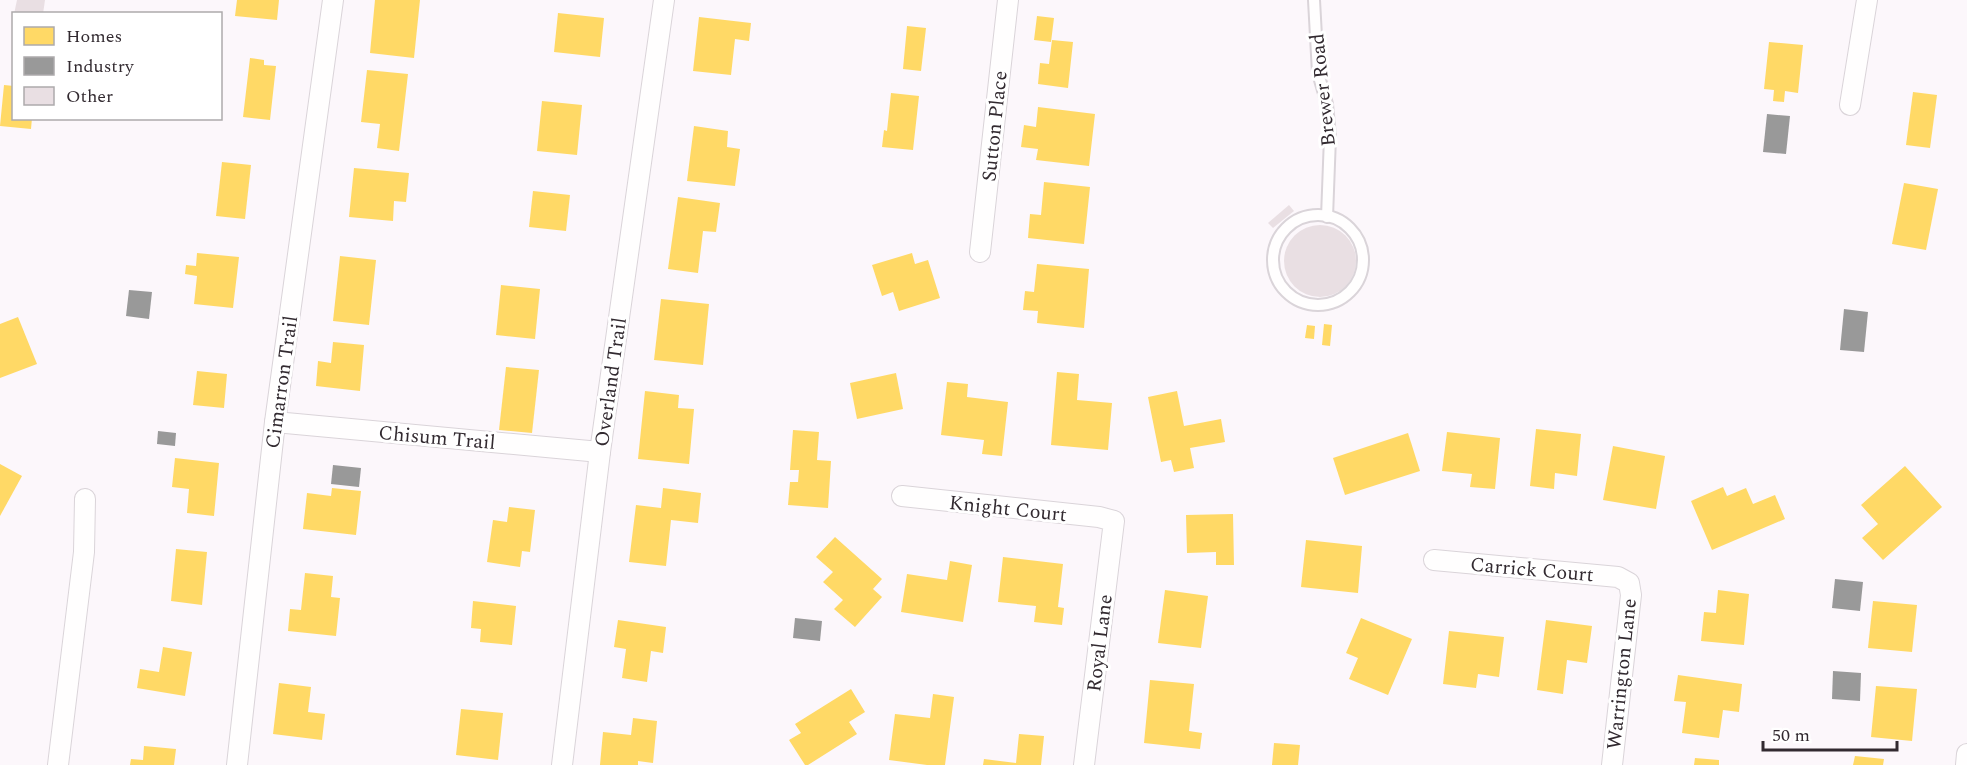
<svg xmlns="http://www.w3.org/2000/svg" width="1967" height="765" viewBox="0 0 1967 765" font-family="Spectral,serif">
<rect width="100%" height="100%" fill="#fcf7fb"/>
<g fill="#ffd966">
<path d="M 237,0 L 279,0 L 277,20 L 235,16 Z"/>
<path d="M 375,0 L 420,0 L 414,58 L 370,53 Z"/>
<path d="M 558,13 L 604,18 L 600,57 L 554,52 Z"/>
<path d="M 1037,16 L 1054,18 L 1051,42 L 1034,40 Z"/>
<path d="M 699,17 L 751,23 L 749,41 L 735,39 L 731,75 L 693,71 Z"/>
<path d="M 907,26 L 926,28 L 921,71 L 903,69 Z"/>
<path d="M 1052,40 L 1073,42 L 1068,88 L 1038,84 L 1040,63 L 1049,64 Z"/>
<path d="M 1769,42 L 1803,45 L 1798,93 L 1785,91 L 1784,102 L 1773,101 L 1774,90 L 1764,89 Z"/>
<path d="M 250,58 L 264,60 L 264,65 L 276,66 L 270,120 L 243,117 Z"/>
<path d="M 367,70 L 408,74 L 399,151 L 377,148 L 380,124 L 361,122 Z"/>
<path d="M 4,85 L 14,86 L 14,118 L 32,118 L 31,129 L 0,126 Z"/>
<path d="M 1913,92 L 1937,95 L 1930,148 L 1906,145 Z"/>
<path d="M 891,93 L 919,96 L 913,150 L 882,147 L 884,130 L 887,131 Z"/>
<path d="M 542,101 L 582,105 L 577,155 L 537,151 Z"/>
<path d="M 1038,107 L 1095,114 L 1089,166 L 1036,160 L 1038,149 L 1021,147 L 1024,125 L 1036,127 Z"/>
<path d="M 694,126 L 728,131 L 727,147 L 740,149 L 735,186 L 687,181 Z"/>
<path d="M 222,162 L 251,165 L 245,219 L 216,216 Z"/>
<path d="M 354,168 L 409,173 L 406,202 L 394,201 L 393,221 L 349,217 Z"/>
<path d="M 1044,182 L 1090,187 L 1084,244 L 1028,238 L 1030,214 L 1041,215 Z"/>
<path d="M 1904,183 L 1938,189 L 1926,250 L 1892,244 Z"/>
<path d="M 533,191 L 570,195 L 566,231 L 529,227 Z"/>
<path d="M 678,197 L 720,203 L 716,232 L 703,231 L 698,273 L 668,269 Z"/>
<path d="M 197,253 L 239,257 L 233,308 L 194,304 L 197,276 L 185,274 L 186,265 L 196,266 Z"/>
<path d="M 912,253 L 915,264 L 928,260 L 940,298 L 899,311 L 893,292 L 882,296 L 872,265 Z"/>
<path d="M 340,256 L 376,260 L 369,325 L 333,321 Z"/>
<path d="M 1037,264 L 1089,269 L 1084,328 L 1037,323 L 1038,311 L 1023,310 L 1025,291 L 1034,292 Z"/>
<path d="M 501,285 L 540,289 L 535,339 L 496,335 Z"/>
<path d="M 661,299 L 709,304 L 703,365 L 654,360 Z"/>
<path d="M 18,317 L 37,364 L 0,378 L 0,324 Z"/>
<path d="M 1324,324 L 1332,325 L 1330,346 L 1322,345 Z"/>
<path d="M 1307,325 L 1315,326 L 1314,339 L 1305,338 Z"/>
<path d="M 333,342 L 364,345 L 360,391 L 316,386 L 318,361 L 331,363 Z"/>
<path d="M 506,367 L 539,370 L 532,433 L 499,430 Z"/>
<path d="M 197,371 L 227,374 L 224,408 L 193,405 Z"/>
<path d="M 1057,372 L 1079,374 L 1077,400 L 1112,403 L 1108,450 L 1051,445 Z"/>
<path d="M 896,373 L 903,409 L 857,419 L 850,383 Z"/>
<path d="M 947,382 L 968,384 L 967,397 L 1008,402 L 1002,456 L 982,454 L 984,440 L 941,435 Z"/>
<path d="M 645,391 L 679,395 L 678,408 L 694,409 L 689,464 L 638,459 Z"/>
<path d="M 1177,391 L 1184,426 L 1221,419 L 1225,442 L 1190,448 L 1194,468 L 1174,472 L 1171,460 L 1161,462 L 1148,397 Z"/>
<path d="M 1536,429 L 1581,434 L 1577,476 L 1555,473 L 1554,489 L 1530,486 Z"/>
<path d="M 793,430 L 819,432 L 817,460 L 831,461 L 828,508 L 788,505 L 790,482 L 798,482 L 799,470 L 790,470 Z"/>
<path d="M 1447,432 L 1500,438 L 1495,489 L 1470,487 L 1472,474 L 1442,471 Z"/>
<path d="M 1408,433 L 1420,471 L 1345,495 L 1333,458 Z"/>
<path d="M 1613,446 L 1665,456 L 1656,509 L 1603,500 Z"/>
<path d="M 175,458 L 219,463 L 214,516 L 187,513 L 189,489 L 172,487 Z"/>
<path d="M 0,464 L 22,476 L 0,516 Z"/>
<path d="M 1905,466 L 1942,507 L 1883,560 L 1862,538 L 1878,524 L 1861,505 Z"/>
<path d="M 1723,487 L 1727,496 L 1746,488 L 1753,504 L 1775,495 L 1785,519 L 1712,550 L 1691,501 Z"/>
<path d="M 332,488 L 361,491 L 356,535 L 303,529 L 307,493 L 331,496 Z"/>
<path d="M 663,488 L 701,493 L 698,523 L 671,520 L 666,566 L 629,562 L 636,505 L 661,508 Z"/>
<path d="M 509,507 L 535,510 L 530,552 L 522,551 L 520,567 L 487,562 L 493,520 L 507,522 Z"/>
<path d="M 1233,514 L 1234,565 L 1216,565 L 1216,552 L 1187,553 L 1186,515 Z"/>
<path d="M 835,537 L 882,579 L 873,589 L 882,597 L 855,627 L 834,609 L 843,600 L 823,582 L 833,572 L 816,557 Z"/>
<path d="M 1306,540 L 1362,546 L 1358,593 L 1301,587 Z"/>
<path d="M 176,549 L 207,552 L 202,605 L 171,601 Z"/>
<path d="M 1003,557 L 1063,564 L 1058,607 L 1064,608 L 1062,625 L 1034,622 L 1036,606 L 998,602 Z"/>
<path d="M 950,561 L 972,565 L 963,622 L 901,612 L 907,574 L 947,580 Z"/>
<path d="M 305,573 L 333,576 L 331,597 L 340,598 L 336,636 L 288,631 L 290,609 L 301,610 Z"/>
<path d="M 1165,590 L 1208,596 L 1201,648 L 1158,643 Z"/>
<path d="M 1718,590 L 1749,594 L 1744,645 L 1701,641 L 1704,612 L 1716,613 Z"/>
<path d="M 473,601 L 516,606 L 512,645 L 480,642 L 481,629 L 471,628 Z"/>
<path d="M 1873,601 L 1917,605 L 1912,652 L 1868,648 Z"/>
<path d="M 1361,618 L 1412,639 L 1388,695 L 1349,679 L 1358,658 L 1346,653 Z"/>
<path d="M 618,620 L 666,627 L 663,653 L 651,651 L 647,682 L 622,678 L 626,649 L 614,647 Z"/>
<path d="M 1546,620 L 1592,626 L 1587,663 L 1567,660 L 1563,694 L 1537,690 Z"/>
<path d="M 1449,631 L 1504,637 L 1499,677 L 1478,674 L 1476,688 L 1443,684 Z"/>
<path d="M 163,647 L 192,652 L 185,696 L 137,688 L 140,669 L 159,672 Z"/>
<path d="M 1678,675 L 1742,684 L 1739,712 L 1723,710 L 1719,738 L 1682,733 L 1686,702 L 1674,701 Z"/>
<path d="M 1150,680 L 1194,684 L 1189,731 L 1202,733 L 1200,749 L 1144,743 Z"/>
<path d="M 279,683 L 311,687 L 308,712 L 325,714 L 322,740 L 273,734 Z"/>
<path d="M 1876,686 L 1917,689 L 1912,741 L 1871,737 Z"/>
<path d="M 851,689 L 865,712 L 849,722 L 857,734 L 808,765 L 805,765 L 789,740 L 801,733 L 795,724 Z"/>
<path d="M 933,694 L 954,697 L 945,765 L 927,765 L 889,760 L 895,714 L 930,718 Z"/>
<path d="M 461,709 L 503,713 L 498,760 L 456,755 Z"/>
<path d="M 633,718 L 657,721 L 653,763 L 638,761 L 638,765 L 600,765 L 603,732 L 631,735 Z"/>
<path d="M 1019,734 L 1044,736 L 1041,765 L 983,765 L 984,759 L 1016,763 Z"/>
<path d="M 1274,743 L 1300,745 L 1298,765 L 1272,765 Z"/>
<path d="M 144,746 L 176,749 L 174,765 L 130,765 L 131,759 L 143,760 Z"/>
<path d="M 1855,756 L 1884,759 L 1883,765 L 1853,765 Z"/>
<path d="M 1695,758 L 1719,760 L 1719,765 L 1694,765 Z"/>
</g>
<g fill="#999">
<path d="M 1767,114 L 1790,116 L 1786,154 L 1763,152 Z"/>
<path d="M 129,290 L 152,292 L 149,319 L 126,316 Z"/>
<path d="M 1844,309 L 1868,312 L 1864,352 L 1840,350 Z"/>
<path d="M 158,431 L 176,433 L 175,446 L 157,444 Z"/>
<path d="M 333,465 L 361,468 L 359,487 L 331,484 Z"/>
<path d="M 1835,579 L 1863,582 L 1860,611 L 1832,608 Z"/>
<path d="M 795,618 L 822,621 L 820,641 L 793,638 Z"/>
<path d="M 1833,671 L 1861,673 L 1860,701 L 1832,699 Z"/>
</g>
<g fill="#e9dfe3">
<path d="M 17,0 L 45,0 L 43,14 L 14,14 Z"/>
<path d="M 1289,205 L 1294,211 L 1273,228 L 1268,223 Z"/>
<circle cx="1320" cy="261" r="36"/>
</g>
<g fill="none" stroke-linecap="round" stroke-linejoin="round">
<defs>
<g id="service">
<path d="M 1314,0 L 1318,73 L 1327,104 L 1330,137 L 1327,217"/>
<circle cx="1318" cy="260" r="45"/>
</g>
<g id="minor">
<path d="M 1850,105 L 1867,0"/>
<path d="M 980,252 L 1008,0"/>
<path d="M 275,422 L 600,452"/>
<path d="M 902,496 L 1099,517 L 1114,521 L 1084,765"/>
<path d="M 1434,560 L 1618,577 L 1629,583 L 1631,595 L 1612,765"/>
<path d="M 58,765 L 84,552 L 85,499"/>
<path d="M 237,765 L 275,422 L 333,0"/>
<path d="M 562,765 L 600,452 L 664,0"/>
<path d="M 1966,765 L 1967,754"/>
</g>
</defs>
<use href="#service" stroke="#dad4d9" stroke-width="14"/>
<use href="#minor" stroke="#dad4d9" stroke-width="22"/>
<use href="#service" stroke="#fffefe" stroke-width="10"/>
<use href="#minor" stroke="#fffefe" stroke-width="20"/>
</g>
<g text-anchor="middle" stroke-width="6" stroke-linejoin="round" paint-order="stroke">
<g font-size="20" fill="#322a30" stroke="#fff">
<text transform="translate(1322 90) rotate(-96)" y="7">Brewer Road</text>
<text transform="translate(994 126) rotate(-84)" y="7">Sutton Place</text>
<text transform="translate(281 382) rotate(-82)" y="7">Cimarron Trail</text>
<text transform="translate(610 382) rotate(-82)" y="7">Overland Trail</text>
<text transform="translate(437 437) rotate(5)" y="7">Chisum Trail</text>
<text transform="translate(1008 508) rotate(6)" y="7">Knight Court</text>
<text transform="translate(1532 569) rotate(5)" y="7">Carrick Court</text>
<text transform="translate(1099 643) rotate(-83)" y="7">Royal Lane</text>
<text transform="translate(1621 674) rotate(-84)" y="7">Warrington Lane</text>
</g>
</g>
<rect x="12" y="12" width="210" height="108" fill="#ffffff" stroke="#adaaac" stroke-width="1.5"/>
<rect x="24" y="27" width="30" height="18" fill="#ffd966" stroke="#adaaac" stroke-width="1.5"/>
<text x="66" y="42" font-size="18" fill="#322a30">Homes</text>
<rect x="24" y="57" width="30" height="18" fill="#999999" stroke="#adaaac" stroke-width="1.5"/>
<text x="66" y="72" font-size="18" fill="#322a30">Industry</text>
<rect x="24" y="87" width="30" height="18" fill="#e9dfe3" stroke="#adaaac" stroke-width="1.5"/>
<text x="66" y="102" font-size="18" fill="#322a30">Other</text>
<path d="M1763 741v9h134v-9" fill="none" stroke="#322a30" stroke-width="3"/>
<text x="1772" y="741" font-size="18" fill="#322a30" stroke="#ffffff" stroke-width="4.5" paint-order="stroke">50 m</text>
</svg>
